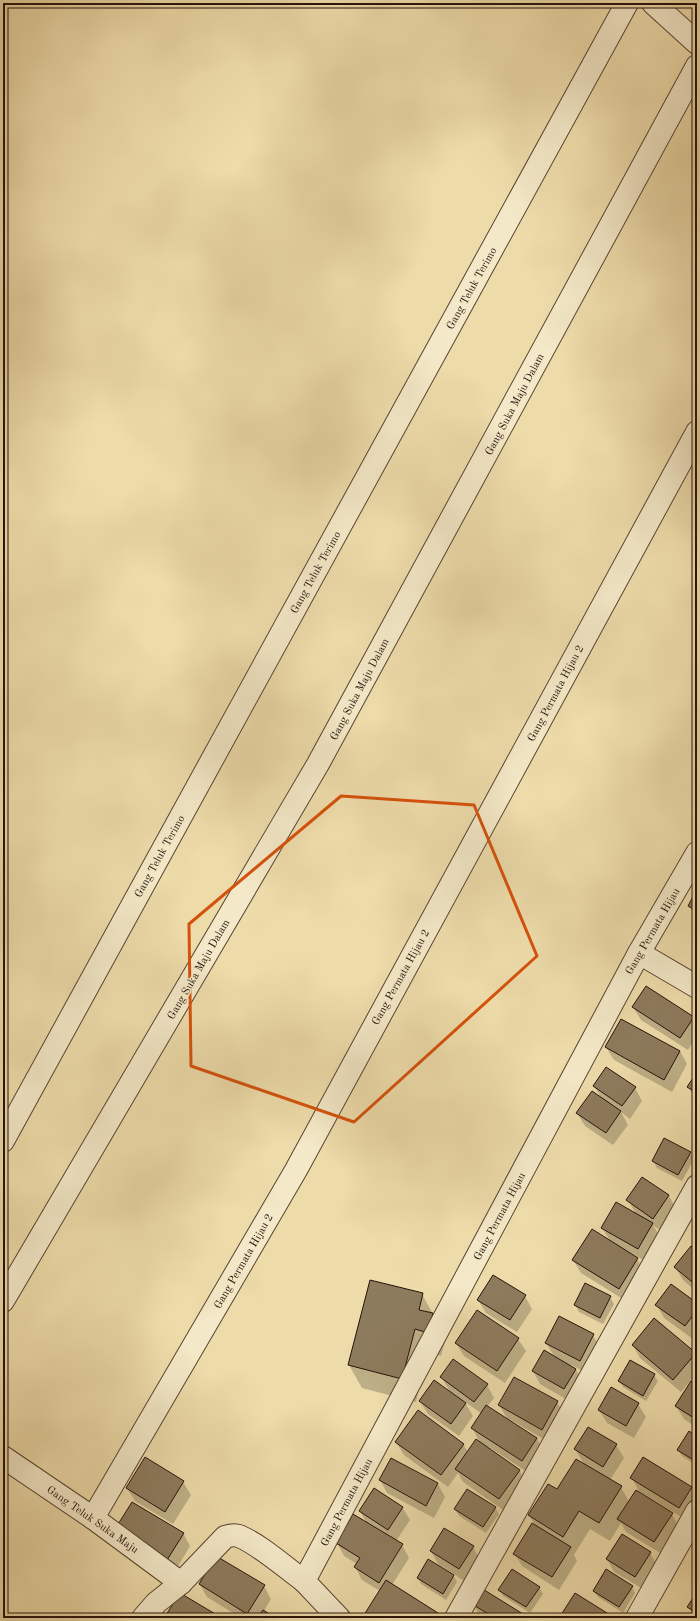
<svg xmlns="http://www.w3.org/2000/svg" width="700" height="1621" viewBox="0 0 700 1621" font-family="'Old Standard TT',serif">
<rect width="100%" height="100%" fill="#eddba9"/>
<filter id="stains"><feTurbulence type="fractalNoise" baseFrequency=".005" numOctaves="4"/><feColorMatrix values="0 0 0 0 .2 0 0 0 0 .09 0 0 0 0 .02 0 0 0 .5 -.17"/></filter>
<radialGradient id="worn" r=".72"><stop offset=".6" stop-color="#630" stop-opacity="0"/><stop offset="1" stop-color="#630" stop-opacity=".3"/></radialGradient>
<g fill="#0003">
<path d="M 697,891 L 697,919 L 689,906 Z"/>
<path d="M 633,1007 L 693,1017 L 697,1024 L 697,1036 L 688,1050 L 641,1020 Z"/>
<path d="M 622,1020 L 680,1051 L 687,1064 L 672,1092 L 614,1060 L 606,1047 Z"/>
<path d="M 697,1074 L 697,1100 L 688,1087 Z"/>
<path d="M 594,1086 L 635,1088 L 642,1101 L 630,1119 L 621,1112 L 628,1125 L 613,1145 L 585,1126 L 577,1113 L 602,1099 Z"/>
<path d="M 690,1153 L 694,1159 L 682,1181 L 657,1168 L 653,1161 Z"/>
<path d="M 643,1178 L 669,1196 L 676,1209 L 661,1231 L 653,1225 L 660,1237 L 645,1261 L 631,1253 L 630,1254 L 637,1259 L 645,1272 L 626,1301 L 581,1273 L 573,1260 L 611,1242 L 602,1228 L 636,1214 L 628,1200 Z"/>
<path d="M 697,1253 L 697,1292 L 683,1280 L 675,1267 Z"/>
<path d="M 422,1294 L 446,1338 L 441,1356 L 428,1352 L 416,1402 L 362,1388 L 349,1365 Z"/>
<path d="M 525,1296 L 532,1309 L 517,1332 L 486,1313 L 478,1300 Z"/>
<path d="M 610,1297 L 614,1304 L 603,1324 L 579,1312 L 575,1305 Z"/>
<path d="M 697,1304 L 697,1332 L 693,1339 L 664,1318 L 657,1305 Z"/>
<path d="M 593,1335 L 600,1348 L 587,1373 L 571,1365 L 570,1366 L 576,1370 L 583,1382 L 571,1402 L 540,1384 L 533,1371 L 554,1356 L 546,1343 Z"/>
<path d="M 518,1339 L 526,1351 L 505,1383 L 464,1356 L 456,1343 Z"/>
<path d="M 633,1345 L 695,1353 L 697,1357 L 697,1373 L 681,1392 L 640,1358 Z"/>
<path d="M 654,1375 L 658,1381 L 646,1401 L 623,1387 L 619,1381 Z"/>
<path d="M 441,1377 L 487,1385 L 494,1398 L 487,1407 L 537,1439 L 544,1452 L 530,1474 L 489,1447 L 487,1449 L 519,1470 L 526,1483 L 506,1512 L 463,1482 L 458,1473 L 448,1487 L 404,1455 L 396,1442 L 463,1444 L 468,1452 L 481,1444 L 472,1428 L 482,1414 L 464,1401 L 473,1416 L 459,1436 L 428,1414 L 420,1401 L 451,1393 Z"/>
<path d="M 697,1386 L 697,1428 L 684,1419 L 676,1406 Z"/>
<path d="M 612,1389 L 638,1404 L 646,1417 L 634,1438 L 607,1423 L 599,1410 Z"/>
<path d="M 557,1402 L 565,1415 L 549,1442 L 509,1419 L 508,1420 L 499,1405 Z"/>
<path d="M 697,1438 L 697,1466 L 682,1456 L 678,1450 Z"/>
<path d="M 616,1445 L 624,1458 L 610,1480 L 621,1487 L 629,1502 L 672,1514 L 679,1527 L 662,1554 L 626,1532 L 621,1523 L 610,1541 L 590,1529 L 574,1555 L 577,1561 L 559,1590 L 522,1566 L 515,1554 L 536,1527 L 529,1515 L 584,1464 L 575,1449 Z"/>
<path d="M 145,1459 L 183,1482 L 191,1495 L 173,1524 L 135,1501 L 127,1488 Z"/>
<path d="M 391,1459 L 438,1484 L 445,1497 L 434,1518 L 387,1493 L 380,1480 Z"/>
<path d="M 632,1478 L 691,1488 L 697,1499 L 697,1503 L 686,1520 L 639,1491 Z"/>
<path d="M 402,1507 L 410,1520 L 396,1541 L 402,1545 L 409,1558 L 392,1585 L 437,1613 L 440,1618 L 363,1618 L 380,1591 L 362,1580 L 355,1567 L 357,1564 L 344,1556 L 337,1543 L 367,1524 L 360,1511 Z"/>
<path d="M 495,1507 L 499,1514 L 486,1533 L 459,1516 L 455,1509 Z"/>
<path d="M 183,1533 L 190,1546 L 174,1573 L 123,1542 Z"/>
<path d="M 473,1547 L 480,1560 L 466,1582 L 438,1564 L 431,1551 Z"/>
<path d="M 650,1553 L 658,1566 L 643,1589 L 614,1572 L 607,1559 Z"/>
<path d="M 217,1557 L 264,1586 L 271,1599 L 264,1611 L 274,1618 L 241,1618 L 207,1597 L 200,1585 Z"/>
<path d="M 453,1575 L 457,1582 L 446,1600 L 421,1584 L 418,1578 Z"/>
<path d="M 539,1587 L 543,1594 L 530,1613 L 503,1596 L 499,1590 Z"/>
<path d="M 632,1587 L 635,1593 L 623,1613 L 598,1597 L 594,1591 Z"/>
<path d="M 697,1593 L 697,1618 L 695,1618 L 688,1607 Z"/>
<path d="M 473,1604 L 522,1615 L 524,1618 L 481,1618 Z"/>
</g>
<g fill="#8d7b5d" stroke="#26120b">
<path d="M 697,889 L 697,911 L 688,906 Z"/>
<path d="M 646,986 L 694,1017 L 680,1038 L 632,1007 Z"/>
<path d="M 621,1019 L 680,1051 L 664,1080 L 605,1047 Z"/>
<path d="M 606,1067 L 636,1087 L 622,1106 L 593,1086 Z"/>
<path d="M 697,1072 L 697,1093 L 687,1087 Z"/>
<path d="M 592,1091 L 621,1111 L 606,1133 L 576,1113 Z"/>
<path d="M 664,1138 L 691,1152 L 678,1175 L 652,1161 Z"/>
<path d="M 642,1177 L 669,1195 L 653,1219 L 626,1200 Z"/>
<path d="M 616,1202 L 653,1223 L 638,1249 L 601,1228 Z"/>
<path d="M 592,1229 L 638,1258 L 619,1289 L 572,1260 Z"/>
<path d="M 691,1246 L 697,1251 L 697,1286 L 674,1267 Z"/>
<path d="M 493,1275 L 526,1295 L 510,1320 L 477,1300 Z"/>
<path d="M 370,1280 L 423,1293 L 419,1310 L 433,1313 L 428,1333 L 415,1329 L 402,1379 L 348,1365 Z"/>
<path d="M 585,1283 L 611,1296 L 600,1318 L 574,1305 Z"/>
<path d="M 671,1284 L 697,1303 L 697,1310 L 685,1326 L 655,1305 Z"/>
<path d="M 477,1310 L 519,1338 L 497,1371 L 455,1343 Z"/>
<path d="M 559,1316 L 594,1334 L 580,1361 L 545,1343 Z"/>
<path d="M 654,1318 L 696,1353 L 673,1380 L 632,1345 Z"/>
<path d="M 544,1350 L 576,1369 L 564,1389 L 532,1371 Z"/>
<path d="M 453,1359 L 488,1384 L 474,1402 L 440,1377 Z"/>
<path d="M 630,1360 L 655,1374 L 643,1396 L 618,1381 Z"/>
<path d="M 514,1377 L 558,1401 L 542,1430 L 498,1405 Z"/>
<path d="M 434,1380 L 466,1403 L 451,1424 L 419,1401 Z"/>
<path d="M 691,1381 L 697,1385 L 697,1420 L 675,1406 Z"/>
<path d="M 611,1387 L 639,1403 L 626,1426 L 598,1410 Z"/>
<path d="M 486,1405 L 537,1438 L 522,1461 L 471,1428 Z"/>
<path d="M 418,1410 L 464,1444 L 441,1475 L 395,1442 Z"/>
<path d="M 588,1427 L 617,1444 L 603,1467 L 574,1449 Z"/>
<path d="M 689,1431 L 697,1437 L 697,1462 L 677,1450 Z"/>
<path d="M 476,1439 L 520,1470 L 499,1499 L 455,1469 Z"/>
<path d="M 145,1457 L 184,1481 L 165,1512 L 126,1488 Z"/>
<path d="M 643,1457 L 692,1487 L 679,1508 L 630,1478 Z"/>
<path d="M 391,1458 L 438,1483 L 426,1506 L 379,1480 Z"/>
<path d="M 576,1459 L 622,1486 L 599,1523 L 579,1511 L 563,1537 L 528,1515 L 548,1484 L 557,1489 Z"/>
<path d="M 374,1488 L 403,1507 L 388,1530 L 359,1511 Z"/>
<path d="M 467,1489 L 496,1507 L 483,1527 L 454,1509 Z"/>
<path d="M 636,1490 L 673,1513 L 654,1542 L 617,1519 Z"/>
<path d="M 132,1502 L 184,1533 L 167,1560 L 115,1529 Z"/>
<path d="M 353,1514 L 403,1544 L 379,1583 L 354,1567 L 360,1558 L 336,1543 Z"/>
<path d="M 532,1523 L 571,1547 L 552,1577 L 513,1554 Z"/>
<path d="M 444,1528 L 474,1546 L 459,1569 L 430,1551 Z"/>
<path d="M 622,1534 L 651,1552 L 635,1577 L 606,1559 Z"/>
<path d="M 216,1556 L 265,1585 L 247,1614 L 199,1584 Z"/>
<path d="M 428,1559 L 454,1575 L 443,1594 L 417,1578 Z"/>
<path d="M 512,1569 L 540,1587 L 526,1607 L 498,1590 Z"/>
<path d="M 606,1569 L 633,1586 L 619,1607 L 593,1591 Z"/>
<path d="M 386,1580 L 438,1613 L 434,1618 L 362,1618 Z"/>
<path d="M 481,1588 L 523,1614 L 521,1618 L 495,1618 L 472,1604 Z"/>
<path d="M 697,1592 L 697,1613 L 687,1607 Z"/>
<path d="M 180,1593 L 222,1618 L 164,1618 Z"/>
<path d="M 575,1593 L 615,1618 L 559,1618 Z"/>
<path d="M 263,1610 L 276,1618 L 257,1618 Z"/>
</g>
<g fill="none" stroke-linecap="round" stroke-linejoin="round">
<defs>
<g id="minor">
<path d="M 653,3 L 697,43"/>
<path d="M 639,953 L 697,987"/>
<path d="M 3,1141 L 627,3"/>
<path d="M 3,1301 L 318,764 L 697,66"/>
<path d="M 3,1457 L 93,1518 L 181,1583"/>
<path d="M 93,1518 L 296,1170 L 697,432"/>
<path d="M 143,1618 L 156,1603 L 181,1583 L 225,1537 C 231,1535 236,1534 241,1537 C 260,1545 286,1568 304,1581"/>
<path d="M 339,1618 L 304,1581 L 639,953 L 697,853"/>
<path d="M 456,1618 L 697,1186"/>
<path d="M 637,1618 L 697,1511"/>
</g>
</defs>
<use href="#minor" stroke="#584432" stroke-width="24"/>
<use href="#minor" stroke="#f3e8c7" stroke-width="22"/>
</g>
<path fill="none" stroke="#d5520c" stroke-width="3" stroke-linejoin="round" d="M 341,796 L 474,805 L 537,956 L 354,1122 L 191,1066 L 189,924 Z"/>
<g text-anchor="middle" stroke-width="3" stroke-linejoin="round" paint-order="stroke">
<g font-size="11" fill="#26120b" stroke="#f3e8c7">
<text transform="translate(471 288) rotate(-61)" y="4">Gang Teluk Terimo</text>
<text transform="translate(514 404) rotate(-62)" y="4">Gang Suka Maju Dalam</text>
<text transform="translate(315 572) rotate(-61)" y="4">Gang Teluk Terimo</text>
<text transform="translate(359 689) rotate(-62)" y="4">Gang Suka Maju Dalam</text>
<text transform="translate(555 693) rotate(-62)" y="4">Gang Permata Hijau 2</text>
<text transform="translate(159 856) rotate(-61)" y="4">Gang Teluk Terimo</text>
<text transform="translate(652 931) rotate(-60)" y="4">Gang Permata Hijau</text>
<text transform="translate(198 969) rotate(-60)" y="4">Gang Suka Maju Dalam</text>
<text transform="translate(400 977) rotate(-61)" y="4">Gang Permata Hijau 2</text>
<text transform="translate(499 1216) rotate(-62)" y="4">Gang Permata Hijau</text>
<text transform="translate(243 1261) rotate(-60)" y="4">Gang Permata Hijau 2</text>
<text transform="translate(346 1502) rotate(-62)" y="4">Gang Permata Hijau</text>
<text transform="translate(93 1519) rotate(35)" y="4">Gang Teluk Suka Maju</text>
</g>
</g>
<rect width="700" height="1621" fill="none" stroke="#eddba9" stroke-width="16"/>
<rect x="4" y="4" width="692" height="1613" fill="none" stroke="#26120b" stroke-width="2"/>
<rect x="8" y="8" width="684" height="1605" fill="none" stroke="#26120b"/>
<rect width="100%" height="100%" filter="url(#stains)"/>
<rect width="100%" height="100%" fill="url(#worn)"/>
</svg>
